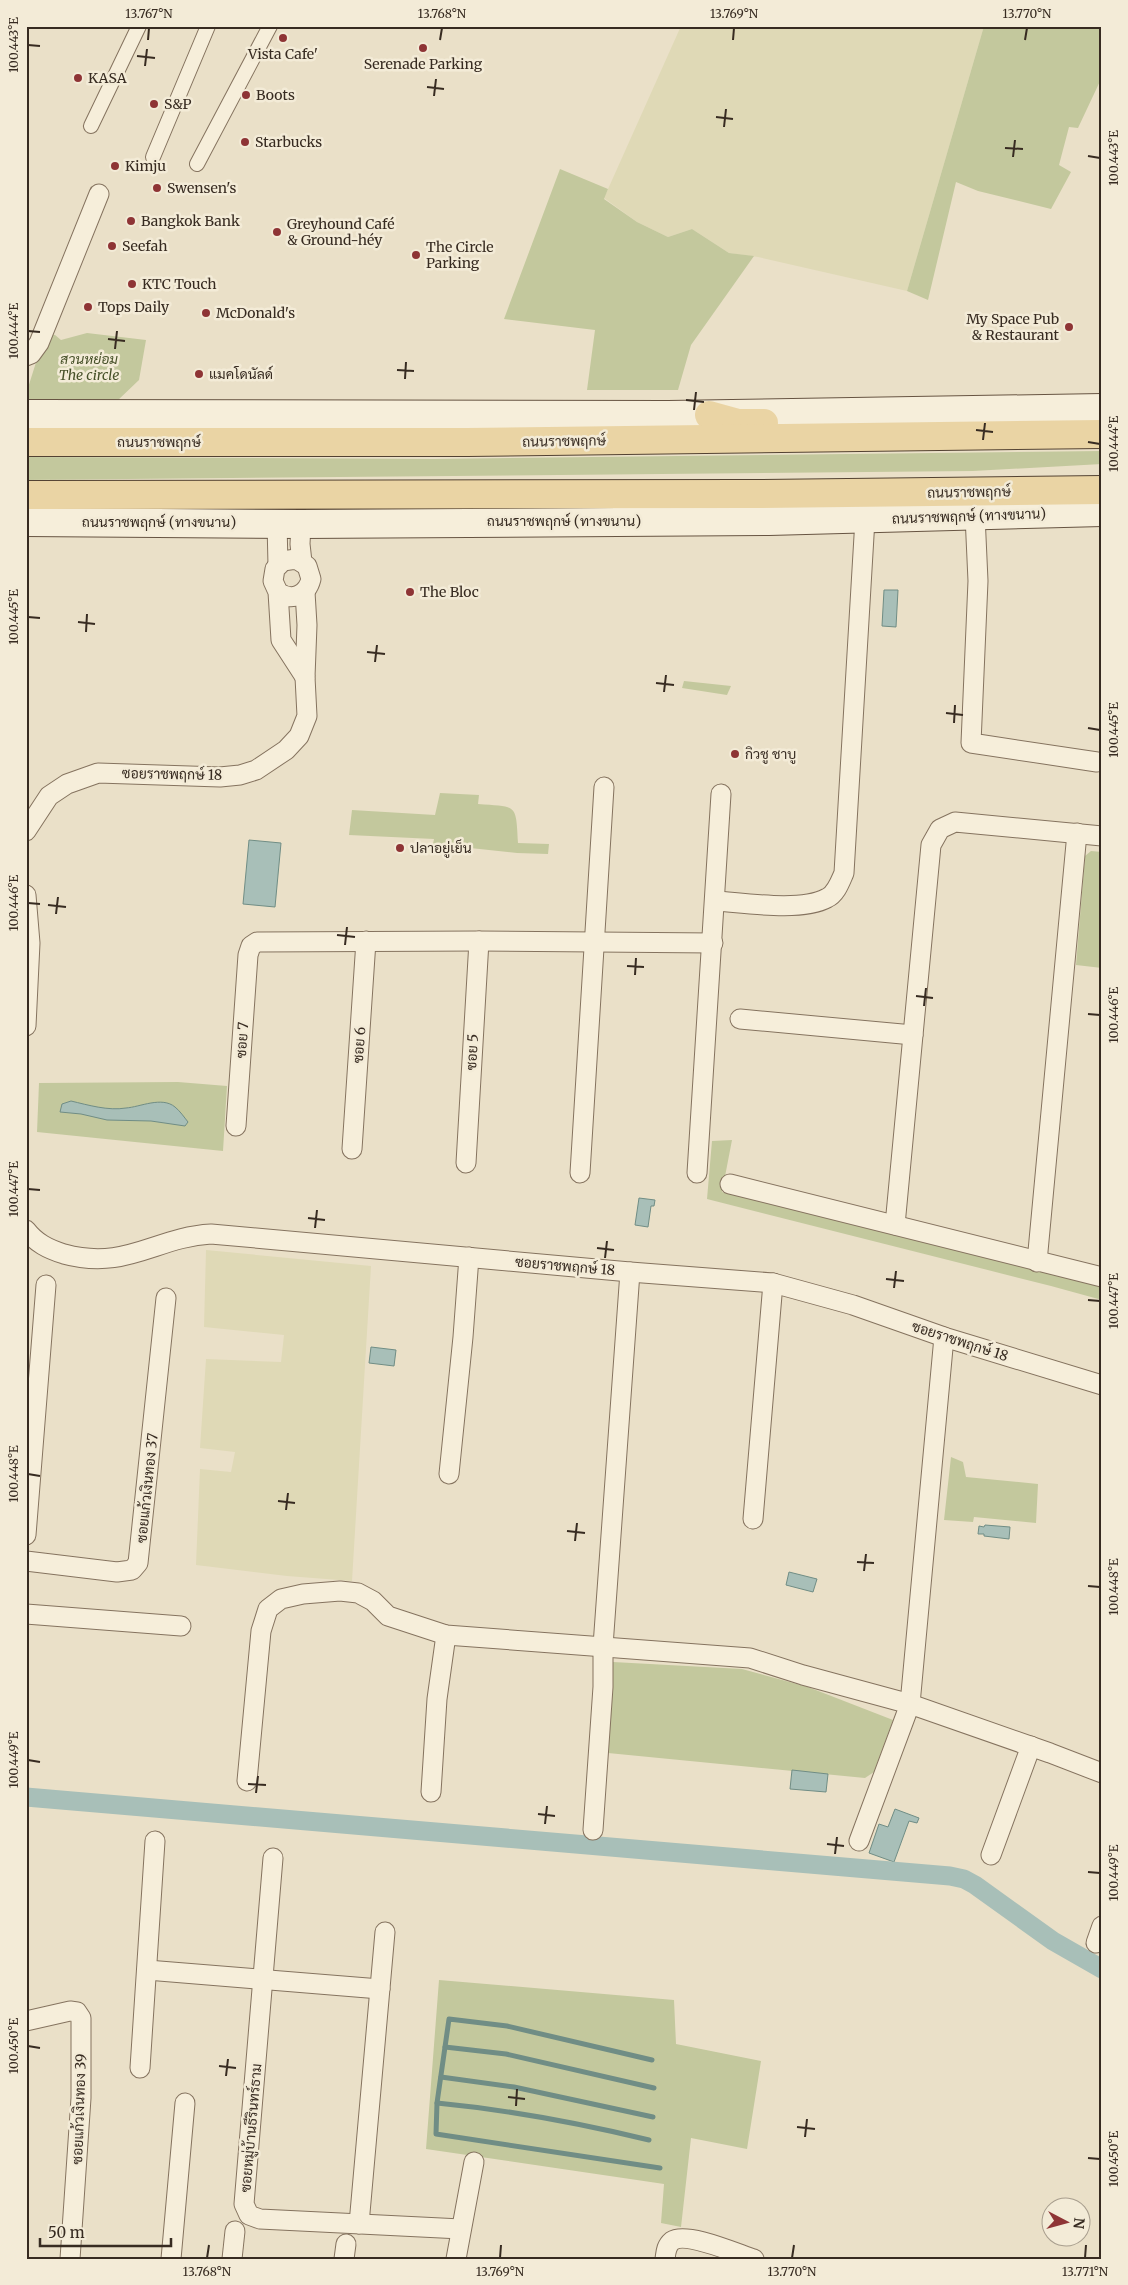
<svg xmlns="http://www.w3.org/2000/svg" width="1128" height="2285" viewBox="0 0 1128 2285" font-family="Merriweather,Sarabun,serif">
<rect width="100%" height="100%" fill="#eae0c8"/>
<g fill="#dfd9b6">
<path d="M 681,26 L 984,26 L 907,291 L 758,257 L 729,253 L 692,229 L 668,237 L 637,222 L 604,198 Z"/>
<path d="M 206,1250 L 371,1266 L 352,1581 L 287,1576 L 196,1565 L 200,1469 L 231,1472 L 235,1452 L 200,1448 L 206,1359 L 281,1362 L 284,1335 L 204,1327 Z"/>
</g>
<g fill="#c3c89d">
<path d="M 984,26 L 1102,26 L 1102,77 L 1078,128 L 1069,127 L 1059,165 L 1071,172 L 1051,209 L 978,191 L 956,182 L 928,300 L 907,291 Z"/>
<path d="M 560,169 L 608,189 L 604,199 L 637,222 L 668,237 L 692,229 L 729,253 L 754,256 L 691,345 L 678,390 L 587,390 L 595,330 L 504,319 Z"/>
<path d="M 87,333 L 146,340 L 139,380 L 117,401 L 26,401 L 26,394 L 45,334 L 55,335 L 61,340 Z"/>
<path d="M 1102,451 L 1102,464 L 973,471 L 26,480 L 26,457 L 435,459 Z"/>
<path d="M 684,681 L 731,686 L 727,695 L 682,688 Z"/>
<path d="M 440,793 L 479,795 L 478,804 C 517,807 516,803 518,843 L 549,844 L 548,854 L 517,853 L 433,844 L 434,839 L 349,835 L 352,810 L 435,815 Z"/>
<path d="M 1091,851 L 1102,852 L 1102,968 L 1076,965 L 1085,856 Z"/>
<path d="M 178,1082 L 227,1086 L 223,1151 L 37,1132 L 39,1083 Z"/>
<path d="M 732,1140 L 722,1192 L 1102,1286 L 1102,1300 L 1051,1286 L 707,1199 L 712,1141 Z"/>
<path d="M 951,1457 L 963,1462 L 966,1477 L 1038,1484 L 1036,1523 L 974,1517 L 973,1522 L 944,1520 Z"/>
<path d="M 613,1662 L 742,1669 L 808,1687 L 893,1720 L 874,1772 L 865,1778 L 608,1753 Z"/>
<path d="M 439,1980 L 674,2000 L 676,2044 L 761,2061 L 747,2149 L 691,2138 L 681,2227 L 661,2223 L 664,2184 L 426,2149 Z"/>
</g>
<g fill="#a8bfb8" stroke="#708d85">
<path d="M 884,590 L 898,590 L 896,627 L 882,626 Z"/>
<path d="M 249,840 L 281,843 L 275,907 L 243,904 Z"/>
<path d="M 71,1101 C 88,1105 108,1111 126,1108 C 140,1107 162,1096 175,1107 C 180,1111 184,1117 188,1122 L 185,1126 L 151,1121 L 107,1120 L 81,1114 L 60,1112 L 62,1104 Z"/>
<path d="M 639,1198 L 655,1200 L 654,1206 L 651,1206 L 648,1227 L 635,1225 Z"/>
<path d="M 371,1347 L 396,1350 L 394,1366 L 369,1363 Z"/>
<path d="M 985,1525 L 1010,1527 L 1009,1539 L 984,1536 L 984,1534 L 978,1534 L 979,1526 L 984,1527 Z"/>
<path d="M 789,1572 L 817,1579 L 813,1592 L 786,1585 Z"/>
<path d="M 792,1770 L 828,1774 L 826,1792 L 790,1789 Z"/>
<path d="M 895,1809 L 919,1818 L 917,1823 L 909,1821 L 894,1862 L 869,1853 L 879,1824 L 888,1827 Z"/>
</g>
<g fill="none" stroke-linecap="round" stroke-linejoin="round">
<g stroke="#708d85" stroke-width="5">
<path d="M 445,2047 L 506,2054 L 654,2088"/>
<path d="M 652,2060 L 507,2026 L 449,2019 L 437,2103 L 436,2134 L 660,2168"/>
<path d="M 441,2077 L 514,2087 L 653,2117"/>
<path d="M 437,2103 C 509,2110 579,2123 649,2140"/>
</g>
<path stroke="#a8bfb8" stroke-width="19" d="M 26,1797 L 950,1876 L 964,1879 L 975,1885 L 1053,1941 L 1102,1969"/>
<defs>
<g id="pedestrian">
<path d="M 91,126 L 139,26"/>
<path d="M 153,157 L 208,26"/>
<path d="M 197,164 L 270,26"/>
</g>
<g id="minor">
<path d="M 26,356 L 31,354 L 39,343 L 99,194"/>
<path d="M 975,515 L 978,581 L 971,743 L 1097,762"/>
<path d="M 277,523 L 278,565"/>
<path d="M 301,524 L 300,544 L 302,562"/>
<path d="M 278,592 C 292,602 307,595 311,579 L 307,566 L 296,559 L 283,561 L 275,569 L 273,581 L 278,592 L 281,640 L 305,677"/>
<path d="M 26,831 L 49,796 L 67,784 L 98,773 L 220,777 L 240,775 L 256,770 L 286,750 L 299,736 L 307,716 L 305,677 L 307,625 L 305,592"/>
<path d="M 26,895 L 30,943 L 26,1026"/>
<path d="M 716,901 C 745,903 802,912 827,898 C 836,894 840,882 844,873 L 865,519"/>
<path d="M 740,1019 L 913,1035"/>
<path d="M 236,1126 L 248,955 L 251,946 L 257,942 L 479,941 L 713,943"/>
<path d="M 352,1149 L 366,941"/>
<path d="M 466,1163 L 479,941"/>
<path d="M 580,1173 L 604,787"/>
<path d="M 697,1173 L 721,794"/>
<path d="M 730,1184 L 1102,1277"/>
<path d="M 895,1225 L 931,845 L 940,829 L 955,822 L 1102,836"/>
<path d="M 26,1230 C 36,1243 48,1249 64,1254 C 126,1271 156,1237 211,1234 L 630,1272 L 773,1283 L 853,1305 L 944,1337 L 1102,1385"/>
<path d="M 1037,1262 L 1077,833"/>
<path d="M 449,1474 L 463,1337 L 469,1257"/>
<path d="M 753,1519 L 773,1283"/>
<path d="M 26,1535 L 46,1285"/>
<path d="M 26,1561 L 117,1572 L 132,1570 L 138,1563 L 166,1298"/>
<path d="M 26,1614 L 181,1626"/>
<path d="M 247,1781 L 261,1631 L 268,1609 L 281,1599 L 303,1594 L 340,1591 L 358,1593 L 373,1601 L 388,1616 L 446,1635 L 750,1658 L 803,1675 L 910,1704 L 1050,1753 L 1102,1773"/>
<path d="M 431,1792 L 437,1699 L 446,1635"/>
<path d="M 593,1830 L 603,1687 L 603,1646 L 630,1272"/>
<path d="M 859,1841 L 910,1704 L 944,1337"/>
<path d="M 991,1855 L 1031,1746"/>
<path d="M 273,1858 L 244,2204 L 249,2215 L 260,2219 L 461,2229"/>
<path d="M 1096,1943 L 1102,1926"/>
<path d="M 147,1970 L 380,1989"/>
<path d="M 26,2021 L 70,2011 L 77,2012 L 81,2018 L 81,2098 L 70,2259"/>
<path d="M 140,2068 L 155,1841"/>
<path d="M 359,2224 L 385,1932"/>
<path d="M 171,2259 L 185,2103"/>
<path d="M 232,2259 L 235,2231"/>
<path d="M 344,2259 L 346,2244"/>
<path d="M 456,2259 L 474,2162"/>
<path d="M 665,2259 C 666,2252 666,2246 672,2241 C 686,2231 738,2254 754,2259"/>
</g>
<g id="secondary">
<path d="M 26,414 L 668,415 L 1102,408"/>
<path d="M 26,522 L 301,524 L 769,521 L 1102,512"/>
</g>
<g id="primary">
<path d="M 709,415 L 738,423 L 764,423"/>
<path d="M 26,442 L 467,442 L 1102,434"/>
<path d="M 26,495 L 755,494 L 1102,490"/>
</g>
</defs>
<use href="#pedestrian" stroke="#85735f" stroke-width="16"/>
<use href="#minor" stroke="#85735f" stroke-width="21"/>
<use href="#secondary" stroke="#675442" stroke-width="30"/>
<use href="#primary" stroke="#534232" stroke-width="30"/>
<use href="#pedestrian" stroke="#f6eeda" stroke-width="14"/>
<use href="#minor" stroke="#f6eeda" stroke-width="19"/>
<use href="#secondary" stroke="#f6eeda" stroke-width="28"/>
<use href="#primary" stroke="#ead4a4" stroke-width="28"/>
</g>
<path fill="none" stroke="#372b21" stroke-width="2" d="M 148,40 L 149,28M 440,40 L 442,28M 733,40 L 734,28M 1025,40 L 1027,28M 28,45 L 40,46M 137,56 L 155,58M 145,66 L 147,49M 427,87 L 444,89M 434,96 L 436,79M 716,117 L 733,119M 724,127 L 726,109M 1005,148 L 1023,149M 1088,156 L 1100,158M 1013,157 L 1015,140M 28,331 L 40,332M 108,339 L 125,341M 115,349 L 117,331M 397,370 L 414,371M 405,379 L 406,362M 686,400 L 704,402M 694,410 L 696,392M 976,430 L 993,432M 983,440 L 985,423M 1088,442 L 1100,444M 28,617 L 40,618M 78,622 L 95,624M 86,632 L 87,614M 367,652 L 385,654M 375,662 L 377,645M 656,683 L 674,685M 664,692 L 666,675M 946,713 L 963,715M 954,723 L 955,705M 1088,728 L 1100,730M 28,903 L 40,904M 48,905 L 66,907M 56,914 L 58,897M 337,935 L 355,937M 345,945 L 347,927M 627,966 L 644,967M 635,975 L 636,958M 916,996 L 933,998M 924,1006 L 926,988M 1088,1014 L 1100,1015M 28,1189 L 40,1190M 308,1218 L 325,1220M 315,1228 L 317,1210M 597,1248 L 614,1250M 605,1258 L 607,1241M 886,1279 L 904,1281M 894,1288 L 896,1271M 1088,1300 L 1100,1301M 28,1474 L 40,1476M 278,1501 L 295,1503M 286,1510 L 288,1493M 567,1531 L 585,1533M 575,1541 L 577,1523M 857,1562 L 874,1563M 864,1571 L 866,1554M 1088,1586 L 1100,1587M 28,1760 L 40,1762M 248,1784 L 266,1785M 256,1793 L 258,1776M 538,1814 L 555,1816M 545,1824 L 547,1806M 827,1844 L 844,1846M 835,1854 L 837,1837M 1088,1872 L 1100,1873M 28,2046 L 40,2048M 219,2066 L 236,2068M 226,2076 L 228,2059M 508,2097 L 525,2099M 516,2106 L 517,2089M 797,2127 L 815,2129M 805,2137 L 807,2119M 1088,2158 L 1100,2159M 207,2258 L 209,2245M 500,2258 L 501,2245M 792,2258 L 794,2245M 1085,2258 L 1086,2245"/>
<g fill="#8e3435" stroke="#f3ebd7" stroke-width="2">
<circle cx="283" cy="38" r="5"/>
<circle cx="423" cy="48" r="5"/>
<circle cx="78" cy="78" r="5"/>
<circle cx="246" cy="95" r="5"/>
<circle cx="154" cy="104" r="5"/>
<circle cx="245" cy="142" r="5"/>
<circle cx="115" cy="166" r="5"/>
<circle cx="157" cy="188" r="5"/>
<circle cx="131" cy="221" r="5"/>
<circle cx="277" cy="232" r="5"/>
<circle cx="112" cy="246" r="5"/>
<circle cx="416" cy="255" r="5"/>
<circle cx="132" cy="284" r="5"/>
<circle cx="88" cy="307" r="5"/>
<circle cx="206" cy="313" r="5"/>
<circle cx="1069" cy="327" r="5"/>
<circle cx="199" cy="374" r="5"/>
<circle cx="410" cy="592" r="5"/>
<circle cx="735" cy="754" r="5"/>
<circle cx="400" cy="848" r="5"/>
</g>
<g text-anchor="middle" stroke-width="5" stroke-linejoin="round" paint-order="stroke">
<g font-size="14" fill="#372b21" stroke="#f3ebd7" text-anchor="start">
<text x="283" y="59" text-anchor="middle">Vista Cafe'</text>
<text x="423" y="69" text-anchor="middle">Serenade Parking</text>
<text x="88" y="83">KASA</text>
<text x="256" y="100">Boots</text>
<text x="164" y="109">S&amp;P</text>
<text x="255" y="147">Starbucks</text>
<text x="125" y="171">Kimju</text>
<text x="167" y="193">Swensen's</text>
<text x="141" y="226">Bangkok Bank</text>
<text x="287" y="229">Greyhound Café<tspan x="287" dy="16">&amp; Ground-héy</tspan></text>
<text x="122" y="251">Seefah</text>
<text x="426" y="252">The Circle<tspan x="426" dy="16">Parking</tspan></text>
<text x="142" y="289">KTC Touch</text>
<text x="98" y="312">Tops Daily</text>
<text x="216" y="318">McDonald's</text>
<text x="1059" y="324" text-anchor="end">My Space Pub<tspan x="1059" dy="16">&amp; Restaurant</tspan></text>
<text x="209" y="379">แมคโดนัลด์</text>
<text x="420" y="597">The Bloc</text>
<text x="745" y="759">กิวชู ชาบู</text>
<text x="410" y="853">ปลาอยู่เย็น</text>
</g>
<g font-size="14" font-style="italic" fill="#475129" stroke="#f3ebd7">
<text x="89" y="364">สวนหย่อม<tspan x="89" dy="16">The circle</tspan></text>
</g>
<g font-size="14" fill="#372b21" stroke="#f3ebd7">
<text transform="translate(564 441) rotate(-1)" y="5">ถนนราชพฤกษ์</text>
<text x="159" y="447">ถนนราชพฤกษ์</text>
<text transform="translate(969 492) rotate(-1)" y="5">ถนนราชพฤกษ์</text>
<text transform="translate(969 516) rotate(-2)" y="5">ถนนราชพฤกษ์ (ทางขนาน)</text>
<text x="564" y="526">ถนนราชพฤกษ์ (ทางขนาน)</text>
<text x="159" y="527">ถนนราชพฤกษ์ (ทางขนาน)</text>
<text transform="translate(172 774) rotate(1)" y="5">ซอยราชพฤกษ์ 18</text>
<text transform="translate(242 1040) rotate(-86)" y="5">ซอย 7</text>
<text transform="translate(359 1045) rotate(-86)" y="5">ซอย 6</text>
<text transform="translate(472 1052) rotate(-87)" y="5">ซอย 5</text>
<text transform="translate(565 1266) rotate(5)" y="5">ซอยราชพฤกษ์ 18</text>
<text transform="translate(960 1341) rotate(18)" y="5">ซอยราชพฤกษ์ 18</text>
<text transform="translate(147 1488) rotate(-84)" y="5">ซอยแก้วเงินทอง 37</text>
<text transform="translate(79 2109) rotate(-88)" y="5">ซอยแก้วเงินทอง 39</text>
<text transform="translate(251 2128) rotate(-85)" y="5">ซอยหมู่บ้านธีรินทร์ธาม</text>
</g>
</g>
<rect width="1128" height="2285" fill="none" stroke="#f3ebd7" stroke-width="55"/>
<g transform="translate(1066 2222) rotate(96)"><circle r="24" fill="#f3ebd7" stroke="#a89e8e"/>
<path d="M0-4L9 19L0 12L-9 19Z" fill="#8e3435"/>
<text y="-8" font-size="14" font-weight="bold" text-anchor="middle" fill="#372b21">N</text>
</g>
<path d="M40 2238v8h131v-8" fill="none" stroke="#372b21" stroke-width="2.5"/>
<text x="48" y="2238" font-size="15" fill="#372b21" stroke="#f3ebd7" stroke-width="4" paint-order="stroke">50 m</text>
<rect x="28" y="28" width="1072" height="2230" fill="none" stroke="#372b21" stroke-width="2"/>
<g font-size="12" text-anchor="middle" fill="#372b21">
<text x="149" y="18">13.767°N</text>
<text x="442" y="18">13.768°N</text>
<text x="734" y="18">13.769°N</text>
<text x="1027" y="18">13.770°N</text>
<text transform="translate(14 45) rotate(-90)" y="4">100.443°E</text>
<text transform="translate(1114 158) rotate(-90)" y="4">100.443°E</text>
<text transform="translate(14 331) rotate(-90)" y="4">100.444°E</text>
<text transform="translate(1114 444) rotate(-90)" y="4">100.444°E</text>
<text transform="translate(14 617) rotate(-90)" y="4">100.445°E</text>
<text transform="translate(1114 730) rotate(-90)" y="4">100.445°E</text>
<text transform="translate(14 903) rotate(-90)" y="4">100.446°E</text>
<text transform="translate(1114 1015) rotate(-90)" y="4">100.446°E</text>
<text transform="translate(14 1189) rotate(-90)" y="4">100.447°E</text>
<text transform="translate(1114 1301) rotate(-90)" y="4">100.447°E</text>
<text transform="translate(14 1474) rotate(-90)" y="4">100.448°E</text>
<text transform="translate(1114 1587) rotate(-90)" y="4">100.448°E</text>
<text transform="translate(14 1760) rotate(-90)" y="4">100.449°E</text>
<text transform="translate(1114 1873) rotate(-90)" y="4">100.449°E</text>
<text transform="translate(14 2046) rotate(-90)" y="4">100.450°E</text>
<text transform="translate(1114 2159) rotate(-90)" y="4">100.450°E</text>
<text x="207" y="2276">13.768°N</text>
<text x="500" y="2276">13.769°N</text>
<text x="792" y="2276">13.770°N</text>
<text x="1085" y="2276">13.771°N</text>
</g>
</svg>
